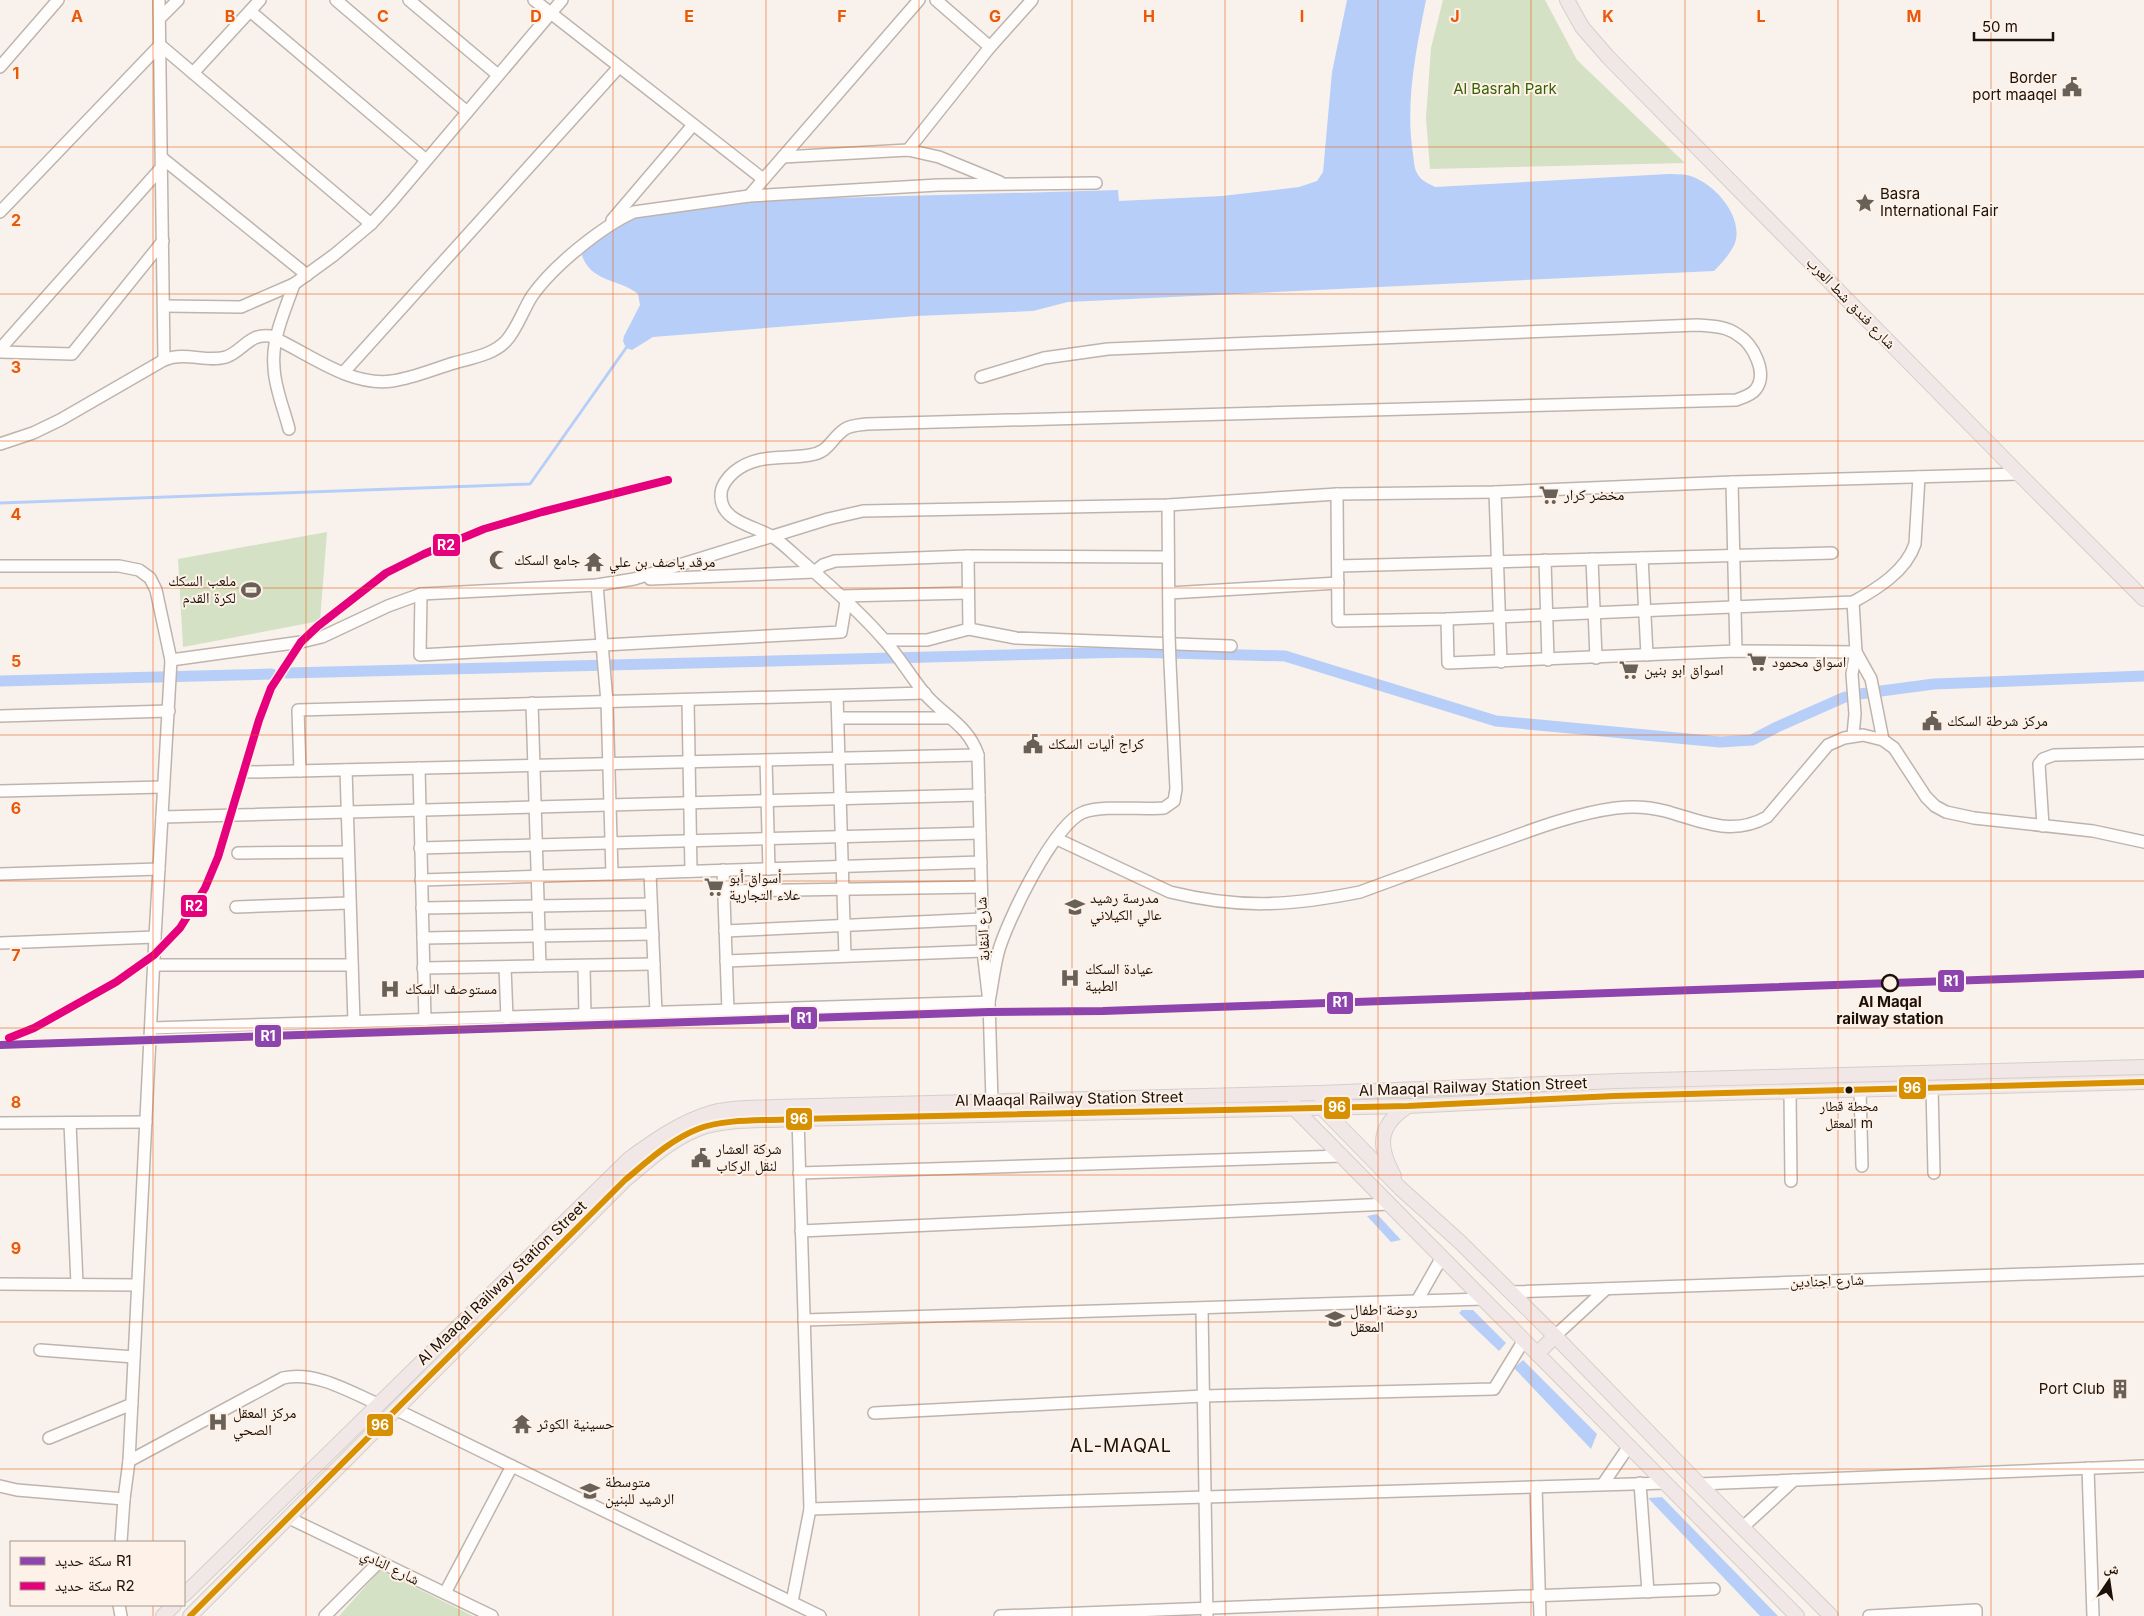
<svg xmlns="http://www.w3.org/2000/svg" width="2144" height="1616" viewBox="0 0 2144 1616" font-family="Inter,'Noto Naskh Arabic',sans-serif">
<rect width="100%" height="100%" fill="#f9f2ec"/>
<g fill="#d4e1c4">
<path d="M 1443,0 L 1545,0 L 1577,60 L 1685,163 L 1430,169 L 1426,118 L 1431,48 Z"/>
<path d="M 327,532 L 320,621 L 183,647 L 178,559 Z"/>
<path d="M 380,1570 L 473,1616 L 339,1616 Z"/>
</g>
<g fill="#b7cff8">
<path d="M 1347,0 L 1426,0 C 1416,50 1405,103 1413,154 C 1414,160 1414,168 1417,173 C 1421,181 1428,183 1435,187 L 1668,174 C 1674,174 1681,174 1687,175 C 1713,181 1744,216 1735,243 C 1731,253 1722,263 1714,271 L 1068,302 L 1033,311 L 917,316 L 653,337 L 632,350 L 626,348 L 623,341 L 624,336 L 640,305 L 638,294 C 619,278 591,284 581,253 L 622,221 L 730,201 L 1118,190 L 1119,201 L 1222,196 L 1299,187 L 1317,181 L 1323,172 L 1332,72 Z"/>
<path d="M 1377,1214 L 1401,1240 L 1391,1242 L 1367,1216 Z"/>
<path d="M 1462,1310 L 1473,1310 L 1506,1343 L 1499,1351 L 1459,1313 Z"/>
<path d="M 1523,1360 L 1597,1434 L 1591,1449 L 1514,1368 Z"/>
<path d="M 1662,1497 L 1778,1616 L 1760,1616 L 1648,1498 Z"/>
</g>
<g fill="none" stroke-linecap="round" stroke-linejoin="round">
<path stroke="#b7cff8" stroke-width="3" d="M 0,503 L 530,484 L 626,348"/>
<g stroke="#b7cff8" stroke-width="11">
<path d="M 287,673 L 1131,652 L 1285,656 L 1496,721 L 1720,742 L 1752,740 L 1777,727 L 1845,697"/>
<path d="M 0,681 L 272,674"/>
<path d="M 1881,691 L 1934,684 L 2144,676"/>
<path d="M 1859,694 L 1868,693"/>
</g>
<defs>
<g id="minor">
<path d="M 159,0 L 164,360"/>
<path d="M 336,0 L 467,112"/>
<path d="M 409,0 L 498,75"/>
<path d="M 534,0 L 763,179"/>
<path d="M 936,0 L 990,47"/>
<path d="M 250,11 L 426,160"/>
<path d="M 160,18 L 178,0"/>
<path d="M 0,67 L 58,0"/>
<path d="M 193,73 L 260,0"/>
<path d="M 908,150 L 990,47 L 1032,0"/>
<path d="M 783,157 L 908,150 L 939,157 L 1000,182"/>
<path d="M 162,158 L 307,275"/>
<path d="M 749,196 L 919,0"/>
<path d="M 0,212 L 160,45 L 371,224"/>
<path d="M 612,220 L 693,125"/>
<path d="M 164,306 L 241,307 L 294,284 L 334,255 L 371,224 L 392,201 L 562,0"/>
<path d="M 0,349 L 162,167"/>
<path d="M 0,352 L 72,354 L 163,241"/>
<path d="M 343,373 L 619,67"/>
<path d="M 981,377 L 1044,358 L 1108,349 L 1697,325 C 1711,326 1726,326 1738,335 C 1753,344 1768,373 1756,389 C 1752,395 1742,398 1736,400 L 867,424 C 859,425 851,425 845,429 C 830,439 830,452 810,455 C 782,460 757,453 734,472 C 728,477 721,486 721,494 C 719,522 756,526 773,537 C 784,544 794,555 805,564 C 833,588 862,614 886,642 C 900,658 911,677 925,694 C 944,716 969,726 978,755 L 983,951 L 989,1002 L 992,1101"/>
<path d="M 289,429 C 284,409 275,389 274,368 C 271,339 285,311 294,284"/>
<path d="M 0,444 L 33,433 L 60,420 L 164,360 C 186,351 206,363 226,357 C 243,351 249,333 270,336 C 307,352 349,387 392,381 C 413,378 434,369 454,363 C 471,358 493,355 506,341 C 517,329 523,310 532,296 C 553,266 601,227 634,212 L 749,196 L 938,185 L 1096,183"/>
<path d="M 1732,482 L 1736,651"/>
<path d="M 1495,492 L 1501,662"/>
<path d="M 1337,494 L 1338,621 L 1447,619 L 1853,602 C 1877,589 1906,571 1915,544 L 1919,477"/>
<path d="M 1168,505 L 1169,634"/>
<path d="M 968,556 L 969,629"/>
<path d="M 1642,558 L 1647,655"/>
<path d="M 1592,559 L 1596,658"/>
<path d="M 1545,560 L 1548,660"/>
<path d="M 0,566 L 119,566 L 139,570 L 150,578 L 156,590 L 171,660 L 155,937 L 129,1461 L 124,1499 L 121,1542"/>
<path d="M 1338,566 L 1832,553"/>
<path d="M 650,579 L 814,572 L 823,565 L 835,561 L 968,556 L 1168,557"/>
<path d="M 597,585 L 607,702 L 612,874"/>
<path d="M 1169,593 L 1338,583"/>
<path d="M 421,594 L 420,655 L 841,632 L 846,602"/>
<path d="M 842,596 L 968,593"/>
<path d="M 1853,602 L 1856,652 L 1852,674 L 1855,714 L 1853,735"/>
<path d="M 1447,619 L 1448,663 L 1736,651 L 1856,652 L 1871,679 L 1883,740"/>
<path d="M 885,640 L 927,640 L 969,629 L 1016,638 L 1231,646"/>
<path d="M 171,660 L 301,642 L 322,637 L 388,606 L 421,594 L 597,585 L 634,579 L 828,519 L 863,511 L 1168,505 L 1337,494 L 1495,492 L 1732,482 L 2019,474"/>
<path d="M 837,696 L 845,956"/>
<path d="M 688,700 L 691,871"/>
<path d="M 532,703 L 540,966"/>
<path d="M 0,716 L 169,711"/>
<path d="M 838,718 L 949,718"/>
<path d="M 766,760 L 769,869"/>
<path d="M 419,768 L 425,1020"/>
<path d="M 346,770 L 354,1022"/>
<path d="M 300,771 L 298,710 L 925,693"/>
<path d="M 249,772 L 978,755"/>
<path d="M 0,791 L 163,787"/>
<path d="M 162,817 L 979,795"/>
<path d="M 2043,826 L 2039,764 L 2043,759 L 2054,755 L 2144,753"/>
<path d="M 1057,839 L 1170,892 C 1239,909 1291,906 1360,892 C 1409,874 1458,856 1507,839 C 1542,826 1579,813 1616,808 C 1632,806 1650,807 1665,811 C 1702,821 1731,837 1767,817 L 1828,745 L 1844,738 L 1863,735 L 1883,740 L 1894,748 L 1926,797 L 1935,806 L 1946,812 L 1974,818 L 2093,831 L 2144,842"/>
<path d="M 420,848 L 980,833"/>
<path d="M 238,853 L 348,852"/>
<path d="M 723,870 L 728,1011"/>
<path d="M 650,873 L 656,1013"/>
<path d="M 0,874 L 159,869"/>
<path d="M 421,880 L 981,862"/>
<path d="M 724,891 L 981,887"/>
<path d="M 236,907 L 350,903"/>
<path d="M 422,908 L 651,904"/>
<path d="M 725,931 L 982,919"/>
<path d="M 423,938 L 653,934"/>
<path d="M 0,943 L 155,937"/>
<path d="M 726,961 L 983,951"/>
<path d="M 154,965 L 352,965"/>
<path d="M 584,966 L 585,1016"/>
<path d="M 505,967 L 507,1018"/>
<path d="M 423,968 L 654,964"/>
<path d="M 151,1028 L 989,1002 C 992,986 994,969 998,953 C 1006,923 1054,823 1084,812 C 1105,805 1141,810 1164,808 L 1174,801 L 1176,789 L 1170,663"/>
<path d="M 1932,1087 L 1934,1173"/>
<path d="M 1860,1089 L 1862,1166"/>
<path d="M 1790,1092 L 1791,1181"/>
<path d="M 0,1123 L 146,1122"/>
<path d="M 70,1123 L 77,1284"/>
<path d="M 799,1173 L 1342,1156"/>
<path d="M 801,1231 L 1389,1204"/>
<path d="M 0,1284 L 137,1285"/>
<path d="M 1511,1292 L 2144,1270"/>
<path d="M 1417,1301 L 1442,1257"/>
<path d="M 1202,1308 L 1207,1616"/>
<path d="M 804,1320 L 1483,1299"/>
<path d="M 1555,1336 L 1606,1289"/>
<path d="M 40,1350 L 134,1357"/>
<path d="M 395,1409 L 820,1616"/>
<path d="M 874,1413 L 1203,1396 L 1494,1389 L 1524,1340"/>
<path d="M 49,1438 L 132,1404"/>
<path d="M 129,1461 L 283,1378 C 316,1371 348,1391 378,1404"/>
<path d="M 2088,1468 L 2093,1616"/>
<path d="M 1640,1483 L 1648,1592"/>
<path d="M 1603,1484 L 1629,1446"/>
<path d="M 1699,1484 L 2144,1466"/>
<path d="M 0,1486 L 17,1490 L 124,1499"/>
<path d="M 1536,1487 L 1540,1616"/>
<path d="M 810,1509 L 1666,1483"/>
<path d="M 289,1518 L 492,1616"/>
<path d="M 1743,1527 L 1794,1480"/>
<path d="M 445,1593 L 512,1466"/>
<path d="M 792,1602 L 810,1509 L 798,1119"/>
<path d="M 119,1605 L 121,1616"/>
<path d="M 325,1616 L 379,1562"/>
<path d="M 1000,1616 L 1714,1589"/>
<path d="M 1869,1616 L 1976,1610 L 1976,1616"/>
</g>
<g id="major">
<path d="M 1567,0 L 1582,27 L 1608,57 L 2024,479 L 2144,599"/>
<path d="M 1294,1104 L 1294,1108 L 1797,1616"/>
<path d="M 1321,1104 L 1322,1108 L 1400,1188 L 1460,1242 L 1555,1336 L 1699,1484 L 1831,1616"/>
<path d="M 1394,1176 C 1378,1147 1377,1126 1408,1106"/>
<path d="M 1537,1354 L 1555,1336"/>
<path d="M 184,1595 L 629,1159 C 655,1140 682,1121 714,1112 C 734,1107 756,1108 776,1107 L 1319,1093 L 1617,1081 L 2144,1067"/>
<path d="M 163,1616 L 174,1605"/>
<path d="M 190,1616 L 625,1180 C 648,1161 670,1140 698,1129 C 725,1118 768,1121 798,1119 L 1408,1106 L 1614,1096 L 2144,1082"/>
</g>
</defs>
<use href="#minor" stroke="#beb4ad" stroke-width="14"/>
<use href="#major" stroke="#d4cfcb" stroke-width="16"/>
<use href="#minor" stroke="#fefdfc" stroke-width="11"/>
<use href="#major" stroke="#f0e7e6" stroke-width="14"/>
<defs>
<path id="minor-bridge" d="M 1169,634 L 1170,663"/>
</defs>
<use href="#minor-bridge" stroke="#beb4ad" stroke-width="14" stroke-linecap="butt"/>
<use href="#minor-bridge" stroke="#fefdfc" stroke-width="11"/>
<defs>
<path id="bus-1" d="M 190,1616 L 625,1180 C 648,1161 670,1140 698,1129 C 725,1118 768,1121 798,1119 L 1408,1106 L 1614,1096 L 2144,1082"/>
</defs>
<use href="#bus-1" stroke="#fef1e7" stroke-width="10"/>
<use href="#bus-1" stroke="#d69001" stroke-width="6"/>
<defs>
<path id="rail-1" d="M 0,1045 L 989,1012 L 1103,1011 L 2144,974"/>
<path id="rail-2" d="M 9,1038 L 34,1028 L 116,982 L 154,955 L 180,928 L 205,888 L 218,857 L 259,720 L 271,688 L 301,642 L 318,626 L 386,573 L 424,554 L 484,529 L 542,512 L 668,480"/>
</defs>
<use href="#rail-1" stroke="#fef1e7" stroke-width="11"/>
<use href="#rail-2" stroke="#fef1e7" stroke-width="11"/>
<use href="#rail-1" stroke="#8e44ad" stroke-width="8"/>
<use href="#rail-2" stroke="#e5007d" stroke-width="8"/>
</g>
<path fill="none" stroke="#e8590c" stroke-width="1" stroke-opacity="0.55" d="M 153,0 L 153,1542M 306,0 L 306,1616M 459,0 L 459,1616M 613,0 L 613,1616M 766,0 L 766,1616M 919,0 L 919,1616M 1072,0 L 1072,1616M 1225,0 L 1225,1616M 1378,0 L 1378,1616M 1531,0 L 1531,1616M 1685,0 L 1685,1616M 1838,0 L 1838,1616M 1991,0 L 1991,1616M 0,147 L 2144,147M 0,294 L 2144,294M 0,441 L 2144,441M 0,588 L 2144,588M 0,735 L 2144,735M 0,881 L 2144,881M 0,1028 L 2144,1028M 0,1175 L 2144,1175M 0,1322 L 2144,1322M 0,1469 L 2144,1469M 153,1605 L 153,1616"/>
<defs>
<symbol id="civic-bare" viewBox="-9 -9 18 18"><path d="M-.6-6.5H3V-4.5H.6V-3L4-1V1h2V6H-6V1h2V-1L-.6-3ZM-1.2 2.5V6h2.4V2.5Z" fill="#696058" stroke="#fef1e7" stroke-width="2.5" paint-order="stroke"/></symbol>
<symbol id="sight-bare" viewBox="-9 -9 18 18"><path d="M0-6L1.8-2.2L6-1.7L2.9 1.2L3.7 5.4L0 3.3L-3.7 5.4L-2.9 1.2L-6-1.7L-1.8-2.2Z" fill="#696058" stroke="#fef1e7" stroke-width="2.5" paint-order="stroke"/></symbol>
<symbol id="supermarket-bare" viewBox="-9 -9 18 18"><path d="M-6-5.5h2.5l.6 2H6L4.5 2H-2.5L-4.4-4H-6ZM-1.5 3.2a1.3 1.3 0 1 0 .1 0ZM3 3.2a1.3 1.3 0 1 0 .1 0Z" fill="#696058" stroke="#fef1e7" stroke-width="2.5" paint-order="stroke"/></symbol>
<symbol id="mosque-bare" viewBox="-9 -9 18 18"><path d="M3.5-4.9A6 6 0 1 0 3.5 4.9A5 5 0 1 1 3.5-4.9Z" fill="#696058" stroke="#fef1e7" stroke-width="2.5" paint-order="stroke"/></symbol>
<symbol id="temple-bare" viewBox="-9 -9 18 18"><path d="M0-6L5-2H3V0L6.5 2.5H4V6H1.5V3h-3V6H-4V2.5H-6.5L-3 0V-2H-5Z" fill="#696058" stroke="#fef1e7" stroke-width="2.5" paint-order="stroke"/></symbol>
<symbol id="stadium-bare" viewBox="-9 -9 18 18"><path d="M0-5a6.5 5 0 1 0 0 10a6.5 5 0 1 0 0-10ZM-3.5-1.8h7v3.6h-7Z" fill="#696058" stroke="#fef1e7" stroke-width="2.5" paint-order="stroke"/></symbol>
<symbol id="school-bare" viewBox="-9 -9 18 18"><path d="M0-5L7-2L0 1L-7-2ZM-4 1L0 2.5L4 1V4Q0 6-4 4Z" fill="#696058" stroke="#fef1e7" stroke-width="2.5" paint-order="stroke"/></symbol>
<symbol id="hospital-bare" viewBox="-9 -9 18 18"><path d="M-5-5h3v3.5h4V-5h3V5h-3V1.5h-4V5h-3Z" fill="#696058" stroke="#fef1e7" stroke-width="2.5" paint-order="stroke"/></symbol>
<symbol id="building-bare" viewBox="-9 -9 18 18"><path d="M-4-6H4V6H1V3H-1V6H-4ZM-2.5-4.3h1.7v1.8h-1.7ZM.8-4.3h1.7v1.8H.8ZM-2.5-1h1.7V.8h-1.7ZM.8-1h1.7V.8H.8Z" fill="#696058" stroke="#fef1e7" stroke-width="2.5" paint-order="stroke"/></symbol>
</defs>
<g fill-rule="evenodd">
<use href="#civic-bare" x="2058" y="73" width="28" height="28"/>
<use href="#sight-bare" x="1851" y="189" width="28" height="28"/>
<use href="#supermarket-bare" x="1535" y="481" width="28" height="28"/>
<use href="#mosque-bare" x="485" y="546" width="28" height="28"/>
<use href="#temple-bare" x="580" y="548" width="28" height="28"/>
<use href="#stadium-bare" x="237" y="576" width="28" height="28"/>
<use href="#supermarket-bare" x="1743" y="648" width="28" height="28"/>
<use href="#supermarket-bare" x="1615" y="656" width="28" height="28"/>
<use href="#civic-bare" x="1918" y="707" width="28" height="28"/>
<use href="#civic-bare" x="1019" y="730" width="28" height="28"/>
<use href="#supermarket-bare" x="700" y="873" width="28" height="28"/>
<use href="#school-bare" x="1061" y="893" width="28" height="28"/>
<use href="#hospital-bare" x="1056" y="964" width="28" height="28"/>
<use href="#hospital-bare" x="376" y="975" width="28" height="28"/>
<use href="#civic-bare" x="687" y="1144" width="28" height="28"/>
<use href="#school-bare" x="1321" y="1305" width="28" height="28"/>
<use href="#building-bare" x="2106" y="1375" width="28" height="28"/>
<use href="#hospital-bare" x="204" y="1408" width="28" height="28"/>
<use href="#temple-bare" x="508" y="1410" width="28" height="28"/>
<use href="#school-bare" x="576" y="1477" width="28" height="28"/>
</g>
<circle fill="#fef1e7" stroke="#1c1108" stroke-width="2.5" cx="1890" cy="983" r="8"/>
<circle fill="#1c1108" stroke="#fef1e7" stroke-width="2" cx="1849" cy="1090" r="4.5"/>
<g text-anchor="middle" stroke-width="4" stroke-linejoin="round" paint-order="stroke">
<g font-size="14" fill="#1c1108" stroke="#fef1e7">
<text x="1849" y="1111">محطة قطار<tspan x="1849" dy="17">المعقل m</tspan></text>
</g>
<g font-size="15" fill="#1c1108" stroke="#fef1e7" text-anchor="start">
<text x="2057" y="83" text-anchor="end">Border<tspan x="2057" dy="17">port maaqel</tspan></text>
<text x="1880" y="199">Basra<tspan x="1880" dy="17">International Fair</tspan></text>
<text x="1564" y="500">مخضر كرار</text>
<text x="514" y="565">جامع السكك</text>
<text x="609" y="567">مرقد ياصف بن علي</text>
<text x="236" y="586" text-anchor="end">ملعب السكك<tspan x="236" dy="17">لكرة القدم</tspan></text>
<text x="1772" y="667">اسواق محمود</text>
<text x="1644" y="675">اسواق ابو بنين</text>
<text x="1947" y="726">مركز شرطة السكك</text>
<text x="1048" y="749">كراج أليات السكك</text>
<text x="729" y="883">أسواق أبو<tspan x="729" dy="17">علاء التجارية</tspan></text>
<text x="1090" y="903">مدرسة رشيد<tspan x="1090" dy="17">عالي الكيلاني</tspan></text>
<text x="1085" y="974">عيادة السكك<tspan x="1085" dy="17">الطبية</tspan></text>
<text x="405" y="994">مستوصف السكك</text>
<text x="716" y="1154">شركة العشار<tspan x="716" dy="17">لنقل الركاب</tspan></text>
<text x="1350" y="1315">روضة اطفال<tspan x="1350" dy="17">المعقل</tspan></text>
<text x="2105" y="1394" text-anchor="end">Port Club</text>
<text x="233" y="1418">مركز المعقل<tspan x="233" dy="17">الصحي</tspan></text>
<text x="537" y="1429">حسينية الكوثر</text>
<text x="605" y="1487">متوسطة<tspan x="605" dy="17">الرشيد للبنين</tspan></text>
</g>
<g font-size="15" fill="#366202" stroke="#fef1e7">
<text x="1505" y="94">Al Basrah Park</text>
</g>
<g font-size="15" fill="#1c1108" stroke="#fef1e7">
<text transform="translate(1851 303) rotate(46)" y="5">شارع فندق شط العرب</text>
<text transform="translate(983 929) rotate(-93)" y="5">شارع النقابة</text>
<text transform="translate(1473 1087) rotate(-2)" y="5">Al Maaqal Railway Station Street</text>
<text transform="translate(1069 1099) rotate(-1)" y="5">Al Maaqal Railway Station Street</text>
<text transform="translate(1827 1281) rotate(-2)" y="5">شارع اجنادين</text>
<text transform="translate(502 1283) rotate(-44)" y="5">Al Maaqal Railway Station Street</text>
<text transform="translate(390 1567) rotate(26)" y="5">شارع النادي</text>
</g>
<g font-size="15" font-weight="bold" fill="#1c1108" stroke="#fef1e7">
<text x="1890" y="1007">Al Maqal<tspan x="1890" dy="17">railway station</tspan></text>
</g>
<g font-size="18" letter-spacing="1" fill="#1c1108" stroke="#fef1e7">
<text x="1121" y="1452">AL-MAQAL</text>
</g>
</g>
<g font-size="16" text-anchor="middle" font-weight="bold" fill="#e8590c" stroke="#fef1e7" stroke-width="4" stroke-linejoin="round" paint-order="stroke">
<text x="77" y="22">A</text>
<text x="230" y="22">B</text>
<text x="383" y="22">C</text>
<text x="536" y="22">D</text>
<text x="689" y="22">E</text>
<text x="842" y="22">F</text>
<text x="995" y="22">G</text>
<text x="1149" y="22">H</text>
<text x="1302" y="22">I</text>
<text x="1455" y="22">J</text>
<text x="1608" y="22">K</text>
<text x="1761" y="22">L</text>
<text x="1914" y="22">M</text>
<text x="16" y="79">1</text>
<text x="16" y="226">2</text>
<text x="16" y="373">3</text>
<text x="16" y="520">4</text>
<text x="16" y="667">5</text>
<text x="16" y="814">6</text>
<text x="16" y="961">7</text>
<text x="16" y="1108">8</text>
<text x="16" y="1254">9</text>
</g>
<g stroke="#fef1e7" stroke-width="2">
<rect x="432" y="533" width="29" height="24" rx="5" fill="#e5007d"/>
<rect x="180" y="894" width="28" height="24" rx="5" fill="#e5007d"/>
<rect x="1937" y="969" width="28" height="24" rx="5" fill="#8e44ad"/>
<rect x="1326" y="991" width="28" height="24" rx="5" fill="#8e44ad"/>
<rect x="790" y="1006" width="28" height="24" rx="5" fill="#8e44ad"/>
<rect x="254" y="1024" width="28" height="24" rx="5" fill="#8e44ad"/>
<rect x="1898" y="1076" width="29" height="24" rx="5" fill="#d69001"/>
<rect x="1323" y="1096" width="28" height="24" rx="5" fill="#d69001"/>
<rect x="785" y="1107" width="28" height="24" rx="5" fill="#d69001"/>
<rect x="366" y="1413" width="28" height="24" rx="5" fill="#d69001"/>
</g>
<g font-size="14" text-anchor="middle" font-weight="bold" fill="#fff">
<text x="446" y="550">R2</text>
<text x="194" y="911">R2</text>
<text x="1951" y="986">R1</text>
<text x="1340" y="1007">R1</text>
<text x="804" y="1023">R1</text>
<text x="268" y="1041">R1</text>
<text x="1912" y="1093">96</text>
<text x="1337" y="1112">96</text>
<text x="799" y="1124">96</text>
<text x="380" y="1430">96</text>
</g>
<rect x="10" y="1541" width="175" height="65" fill="#fef1e7" stroke="#a4978e"/>
<rect x="20" y="1557" width="25" height="8" fill="#8e44ad" stroke="#a4978e"/>
<text x="55" y="1566" font-size="15" fill="#1c1108">سكة حديد R1</text>
<rect x="20" y="1582" width="25" height="8" fill="#e5007d" stroke="#a4978e"/>
<text x="55" y="1591" font-size="15" fill="#1c1108">سكة حديد R2</text>
<g transform="translate(2109 1581) rotate(13)" stroke="#fef1e7" stroke-width="4" paint-order="stroke">
<path d="M0-4L9 19L0 12L-9 19Z" fill="#1c1108"/>
<text y="-8" font-size="14" font-weight="bold" text-anchor="middle" fill="#1c1108">ش</text>
</g>
<path d="M1974 32v8h79v-8" fill="none" stroke="#1c1108" stroke-width="2.5"/>
<text x="1982" y="32" font-size="15" fill="#1c1108" stroke="#fef1e7" stroke-width="4" paint-order="stroke">50 m</text>
</svg>
